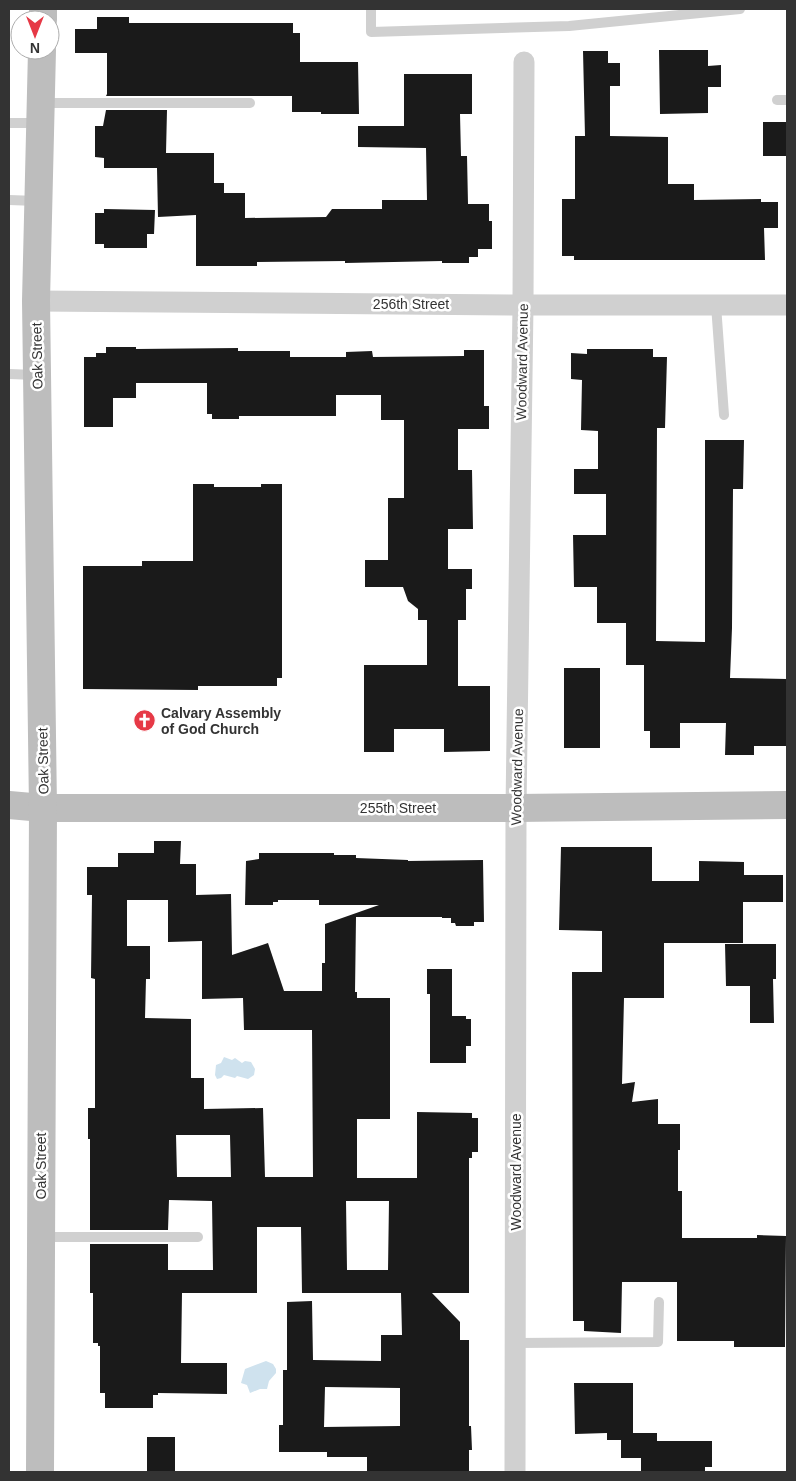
<svg xmlns="http://www.w3.org/2000/svg" width="796" height="1481" viewBox="0 0 796 1481" font-family="Arial,sans-serif">
<rect width="100%" height="100%" fill="#fff"/>
<g fill="#cfe2ee">
<path d="M 224,1057 L 232,1060 L 235,1058 L 242,1063 L 245,1061 L 251,1062 L 255,1069 L 254,1075 L 248,1079 L 237,1076 L 235,1078 L 224,1075 L 221,1078 L 217,1079 L 215,1075 L 216,1065 L 221,1063 Z"/>
<path d="M 266,1361 L 273,1364 L 276,1369 L 276,1373 L 269,1381 L 267,1389 L 260,1389 L 250,1393 L 247,1385 L 241,1383 L 245,1369 Z"/>
</g>
<g fill="#1a1a1a" fill-rule="evenodd">
<path d="M 97,17 L 129,17 L 129,23 L 293,23 L 293,33 L 300,33 L 300,62 L 358,62 L 359,114 L 321,114 L 321,112 L 292,112 L 292,96 L 106,96 L 107,94 L 107,53 L 75,53 L 75,29 L 97,29 Z"/>
<path d="M 659,50 L 708,50 L 708,66 L 721,65 L 721,87 L 708,87 L 708,113 L 660,114 Z"/>
<path d="M 583,51 L 608,51 L 608,63 L 620,63 L 620,86 L 610,86 L 610,136 L 668,137 L 668,184 L 694,184 L 694,200 L 761,199 L 761,202 L 778,202 L 778,228 L 764,228 L 765,260 L 574,260 L 574,256 L 562,256 L 562,199 L 575,199 L 575,136 L 585,136 Z"/>
<path d="M 404,74 L 472,74 L 472,114 L 460,114 L 461,156 L 467,156 L 468,204 L 489,204 L 489,221 L 492,221 L 492,249 L 478,249 L 478,257 L 469,257 L 469,263 L 442,263 L 442,261 L 345,263 L 345,261 L 257,262 L 257,266 L 196,266 L 196,215 L 158,217 L 157,168 L 104,168 L 104,158 L 95,157 L 95,126 L 103,126 L 106,110 L 167,110 L 166,153 L 214,153 L 214,183 L 224,183 L 224,193 L 245,193 L 245,218 L 326,217 L 332,209 L 382,209 L 382,200 L 427,200 L 426,148 L 358,147 L 358,126 L 404,126 Z"/>
<rect x="763" y="122" width="24" height="34"/>
<path d="M 104,209 L 155,210 L 154,234 L 147,234 L 147,248 L 104,248 L 104,244 L 95,244 L 95,213 L 104,213 Z"/>
<path d="M 106,347 L 136,347 L 136,349 L 238,348 L 238,351 L 290,351 L 290,357 L 346,357 L 346,352 L 372,351 L 373,357 L 464,356 L 464,350 L 484,350 L 484,406 L 489,406 L 489,429 L 458,429 L 458,470 L 472,470 L 473,529 L 448,529 L 448,569 L 472,569 L 472,589 L 466,589 L 466,620 L 458,620 L 458,686 L 490,686 L 490,751 L 444,752 L 444,729 L 394,729 L 394,752 L 364,752 L 364,665 L 427,665 L 427,620 L 418,620 L 418,609 L 408,601 L 403,587 L 365,587 L 365,560 L 388,560 L 388,498 L 404,498 L 404,420 L 381,420 L 381,395 L 336,395 L 336,416 L 239,416 L 239,419 L 212,419 L 212,414 L 207,414 L 207,383 L 136,383 L 136,398 L 113,398 L 113,427 L 84,427 L 84,357 L 96,357 L 96,353 L 106,353 Z"/>
<path d="M 587,349 L 653,349 L 653,357 L 667,357 L 665,428 L 657,428 L 656,641 L 705,642 L 705,440 L 744,440 L 743,489 L 733,489 L 732,628 L 730,678 L 787,679 L 787,746 L 754,746 L 754,755 L 725,755 L 726,723 L 680,723 L 680,748 L 650,748 L 650,731 L 644,731 L 644,665 L 626,665 L 626,623 L 597,623 L 597,587 L 574,587 L 573,535 L 606,535 L 606,494 L 574,494 L 574,469 L 598,469 L 598,431 L 581,430 L 582,380 L 571,379 L 571,353 L 587,354 Z"/>
<path d="M 193,484 L 214,484 L 214,487 L 261,487 L 261,484 L 282,484 L 282,678 L 277,678 L 277,686 L 198,686 L 198,690 L 83,689 L 83,566 L 142,566 L 142,561 L 193,561 Z"/>
<rect x="564" y="668" width="36" height="80"/>
<path d="M 154,841 L 181,841 L 180,864 L 196,864 L 196,895 L 231,894 L 232,955 L 268,943 L 284,991 L 322,991 L 322,963 L 325,963 L 325,924 L 379,905 L 319,905 L 319,900 L 278,900 L 278,902 L 273,902 L 273,905 L 245,905 L 246,861 L 259,859 L 259,853 L 334,853 L 334,855 L 356,855 L 356,858 L 408,860 L 408,861 L 483,860 L 484,922 L 474,922 L 474,926 L 456,926 L 455,923 L 451,923 L 451,918 L 442,918 L 442,917 L 356,917 L 355,992 L 357,992 L 357,998 L 390,998 L 390,1119 L 357,1119 L 357,1178 L 417,1178 L 417,1112 L 472,1113 L 472,1118 L 478,1118 L 478,1152 L 472,1152 L 472,1158 L 469,1158 L 469,1293 L 432,1293 L 460,1322 L 460,1340 L 469,1340 L 469,1426 L 471,1426 L 472,1450 L 469,1450 L 469,1471 L 367,1472 L 367,1457 L 327,1457 L 327,1452 L 279,1452 L 279,1425 L 283,1425 L 283,1370 L 287,1370 L 287,1302 L 312,1301 L 313,1360 L 381,1361 L 381,1335 L 402,1335 L 401,1293 L 302,1293 L 301,1227 L 257,1227 L 257,1293 L 182,1293 L 181,1363 L 227,1363 L 227,1394 L 158,1393 L 158,1395 L 153,1395 L 153,1408 L 105,1408 L 105,1393 L 100,1393 L 100,1346 L 98,1346 L 98,1343 L 93,1343 L 93,1293 L 90,1293 L 90,1244 L 168,1244 L 168,1270 L 213,1270 L 212,1201 L 169,1200 L 168,1230 L 90,1230 L 90,1139 L 88,1139 L 88,1108 L 95,1108 L 95,979 L 91,978 L 92,895 L 87,895 L 87,867 L 118,867 L 118,853 L 154,853 ZM 127,900 L 168,900 L 168,942 L 202,941 L 202,999 L 243,998 L 244,1030 L 312,1030 L 313,1177 L 265,1177 L 263,1108 L 204,1109 L 204,1078 L 191,1078 L 191,1019 L 145,1018 L 146,979 L 150,979 L 150,946 L 127,946 ZM 176,1135 L 230,1135 L 231,1177 L 177,1177 ZM 346,1201 L 389,1201 L 388,1270 L 347,1270 ZM 325,1387 L 400,1388 L 400,1426 L 324,1427 Z"/>
<path d="M 561,847 L 652,847 L 652,881 L 699,881 L 699,861 L 744,862 L 744,875 L 783,875 L 783,902 L 743,902 L 743,943 L 664,943 L 664,998 L 624,998 L 622,1084 L 635,1082 L 632,1102 L 658,1099 L 658,1124 L 680,1124 L 680,1150 L 678,1150 L 678,1191 L 682,1191 L 682,1238 L 757,1238 L 757,1235 L 786,1236 L 785,1347 L 734,1347 L 734,1341 L 677,1341 L 677,1282 L 622,1282 L 621,1333 L 584,1331 L 584,1321 L 573,1321 L 572,972 L 602,972 L 602,931 L 559,930 Z"/>
<path d="M 725,944 L 776,944 L 776,979 L 773,979 L 774,1023 L 750,1023 L 750,986 L 726,986 Z"/>
<path d="M 427,969 L 452,969 L 452,1016 L 466,1016 L 466,1019 L 471,1019 L 471,1046 L 466,1046 L 466,1063 L 430,1063 L 430,994 L 427,994 Z"/>
<path d="M 574,1383 L 633,1383 L 633,1433 L 657,1433 L 657,1441 L 712,1441 L 712,1467 L 705,1467 L 705,1472 L 641,1472 L 641,1458 L 621,1458 L 621,1440 L 607,1440 L 607,1433 L 575,1434 Z"/>
<rect x="147" y="1437" width="28" height="35"/>
</g>
<g fill="none" stroke-linecap="round" stroke-linejoin="round">
<g stroke="#d0d0d0" stroke-width="10">
<path d="M 371,9 L 371,32 L 569,26 L 740,9"/>
<path d="M 777,100 L 787,100"/>
<path d="M 42,103 L 250,103"/>
<path d="M 9,123 L 39,123"/>
<path d="M 9,200 L 37,201"/>
<path d="M 716,305 L 724,415"/>
<path d="M 9,374 L 36,375"/>
<path d="M 41,1237 L 198,1237"/>
<path d="M 516,1343 L 658,1342 L 659,1302"/>
</g>
<g stroke="#d0d0d0" stroke-width="21">
<path d="M 36,301 L 523,305 L 787,305"/>
<path d="M 515,1472 L 516,808 L 523,305 L 524,62"/>
</g>
<g stroke="#bdbdbd" stroke-width="28">
<path d="M 43,20 L 43,9"/>
<path d="M 9,805 L 43,808 L 516,808 L 787,805"/>
<path d="M 40,1472 L 43,808 L 36,301 L 42,50"/>
</g>
</g>
<defs>
<symbol id="church-disc" viewBox="-11 -11 22 22"><circle r="9.5" fill="#e63946" stroke="#fff"/><path d="M-1.2-6h2.4v3.5h3.3v2.4h-3.3V6h-2.4V-.1h-3.3v-2.4h3.3Z" fill="#fff"/></symbol>
</defs>
<g fill-rule="evenodd">
<use href="#church-disc" x="132" y="708" width="25" height="25"/>
</g>
<g text-anchor="middle" stroke-width="5" stroke-linejoin="round" paint-order="stroke">
<g font-size="14" fill="#333" stroke="#fff">
<text x="411" y="309">256th Street</text>
<text transform="translate(37 356) rotate(-91)" y="5">Oak Street</text>
<text transform="translate(522 362) rotate(-89)" y="5">Woodward Avenue</text>
<text transform="translate(43 761) rotate(-91)" y="5">Oak Street</text>
<text transform="translate(517 767) rotate(-89)" y="5">Woodward Avenue</text>
<text x="398" y="813">255th Street</text>
<text transform="translate(41 1166) rotate(-90)" y="5">Oak Street</text>
<text transform="translate(516 1172) rotate(-90)" y="5">Woodward Avenue</text>
</g>
<g font-size="14" font-weight="bold" fill="#333" stroke="#fff" text-anchor="start">
<text x="161" y="718">Calvary Assembly<tspan x="161" dy="16">of God Church</tspan></text>
</g>
</g>
<rect width="796" height="1481" fill="none" stroke="#333333" stroke-width="20"/>
<g transform="translate(35 35) rotate(180)"><circle r="24" fill="#ffffff" stroke="#adadad"/>
<path d="M0-4L9 19L0 12L-9 19Z" fill="#e63946"/>
<text y="-8" font-size="14" font-weight="bold" text-anchor="middle" fill="#333333">N</text>
</g>
</svg>
